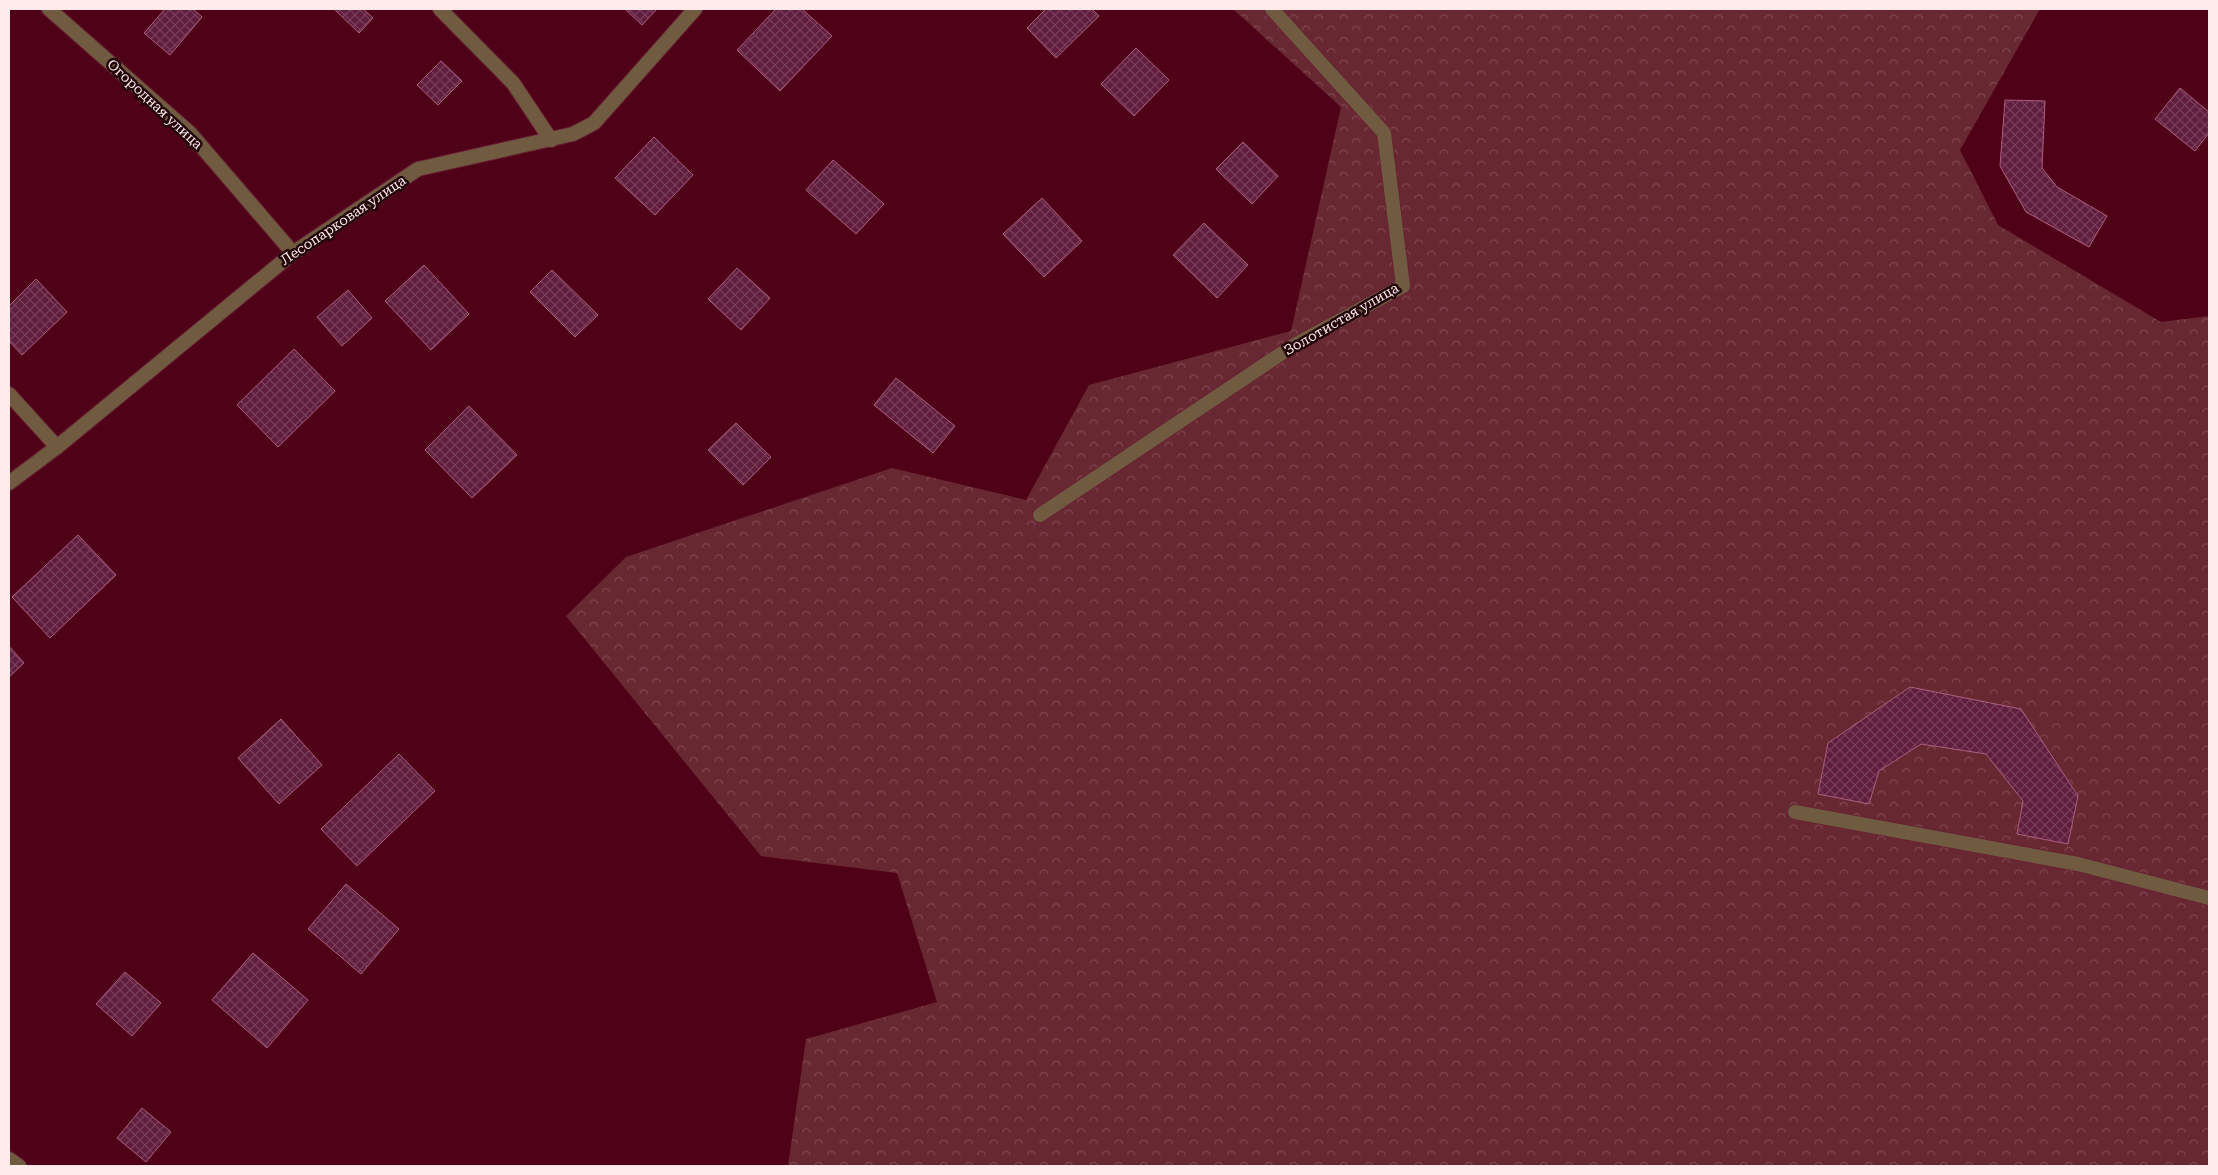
<svg xmlns="http://www.w3.org/2000/svg" width="2218" height="1175" viewBox="0 0 2218 1175" font-family="'Roboto Serif',serif">
<defs>
<pattern id="forest-crowns" width="20" height="18" patternUnits="userSpaceOnUse" patternTransform="scale(1.25)"><rect width="20" height="18" fill="#682832"/><path d="M2 6a3 3 0 1 1 6 0M12 15a3 3 0 1 1 6 0" fill="none" stroke="#7f4750"/></pattern>
<pattern id="building-cross-hatch" width="8" height="8" patternUnits="userSpaceOnUse" patternTransform="scale(1.25)"><rect width="8" height="8" fill="#601d3d"/><path d="M0 0l8 8M0 8l8-8" fill="none" stroke="#783e59"/></pattern>
</defs>
<rect width="100%" height="100%" fill="#4f0117"/>
<path fill="url(#forest-crowns)" d="M 1233,9 L 2040,9 L 1960,150 L 1998,225 L 2161,322 L 2209,316 L 2209,1166 L 788,1166 L 806,1039 L 937,1002 L 897,873 L 761,856 L 566,616 L 626,557 L 892,468 L 1026,500 L 1089,385 L 1291,331 L 1341,107 Z"/>
<g fill="url(#building-cross-hatch)" stroke="#ad5f80">
<path d="M 165,9 L 193,9 L 202,17 L 170,55 L 144,33 Z"/>
<path d="M 334,9 L 363,9 L 373,18 L 359,33 Z"/>
<path d="M 625,9 L 657,9 L 642,25 Z"/>
<path d="M 776,9 L 802,9 L 832,36 L 780,91 L 737,50 Z"/>
<path d="M 1046,9 L 1092,9 L 1099,16 L 1056,58 L 1027,28 Z"/>
<path d="M 1136,48 L 1169,80 L 1134,116 L 1101,84 Z"/>
<path d="M 441,61 L 462,81 L 438,105 L 417,85 Z"/>
<path d="M 2180,88 L 2209,112 L 2209,133 L 2195,151 L 2155,119 Z"/>
<path d="M 2005,100 L 2045,101 L 2042,168 L 2057,187 L 2107,216 L 2089,247 L 2026,212 L 2000,166 Z"/>
<path d="M 654,137 L 693,175 L 655,215 L 615,178 Z"/>
<path d="M 1243,142 L 1278,176 L 1252,204 L 1216,169 Z"/>
<path d="M 833,160 L 884,204 L 856,234 L 806,190 Z"/>
<path d="M 1042,198 L 1082,241 L 1044,277 L 1003,234 Z"/>
<path d="M 1204,223 L 1248,265 L 1217,298 L 1173,255 Z"/>
<path d="M 424,265 L 469,314 L 431,350 L 385,301 Z"/>
<path d="M 737,268 L 770,298 L 741,330 L 708,299 Z"/>
<path d="M 552,270 L 598,315 L 575,337 L 530,292 Z"/>
<path d="M 36,279 L 67,312 L 22,355 L 9,341 L 9,306 Z"/>
<path d="M 348,290 L 372,318 L 342,346 L 317,317 Z"/>
<path d="M 294,349 L 335,391 L 278,447 L 237,405 Z"/>
<path d="M 896,378 L 955,426 L 933,453 L 874,405 Z"/>
<path d="M 469,406 L 517,455 L 472,498 L 425,450 Z"/>
<path d="M 736,423 L 771,457 L 743,485 L 708,450 Z"/>
<path d="M 78,535 L 116,575 L 50,638 L 12,597 Z"/>
<path d="M 9,646 L 24,663 L 9,677 Z"/>
<path d="M 1910,687 L 2021,709 L 2078,796 L 2068,844 L 2017,834 L 2023,801 L 1986,754 L 1921,744 L 1879,771 L 1869,804 L 1818,794 L 1828,743 Z"/>
<path d="M 281,719 L 322,765 L 279,804 L 238,758 Z"/>
<path d="M 399,754 L 435,791 L 357,866 L 321,829 Z"/>
<path d="M 346,884 L 399,929 L 361,974 L 308,929 Z"/>
<path d="M 253,953 L 308,1000 L 267,1048 L 212,1000 Z"/>
<path d="M 125,972 L 161,1003 L 132,1036 L 96,1004 Z"/>
<path d="M 142,1108 L 171,1132 L 146,1162 L 117,1138 Z"/>
</g>
<g fill="none" stroke-linecap="round" stroke-linejoin="round">
<defs>
<g id="service">
<path d="M 1795,812 L 2078,864 L 2209,898"/>
<path d="M 9,1159 L 19,1166"/>
</g>
<g id="minor">
<path d="M 49,9 L 190,133 L 293,253"/>
<path d="M 440,9 L 513,83 L 551,140"/>
<path d="M 9,394 L 57,447"/>
<path d="M 9,483 L 57,447 L 293,253 L 418,169 L 573,134 L 594,123 L 695,9"/>
<path d="M 1040,515 L 1291,347 L 1403,286 L 1384,133 L 1272,9"/>
</g>
</defs>
<use href="#service" stroke="#682235" stroke-width="16"/>
<use href="#minor" stroke="#682235" stroke-width="16"/>
<use href="#service" stroke="#705b40" stroke-width="14"/>
<use href="#minor" stroke="#705b40" stroke-width="14"/>
</g>
<g text-anchor="middle" stroke-width="5" stroke-linejoin="round" paint-order="stroke">
<g font-size="14" fill="#feeaeb" stroke="#220409">
<text transform="translate(155 104) rotate(43)" y="5">Огородная улица</text>
<text transform="translate(343 220) rotate(-34)" y="5">Лесопарковая улица</text>
<text transform="translate(1341 319) rotate(-30)" y="5">Золотистая улица</text>
</g>
</g>
<rect width="2218" height="1175" fill="none" stroke="#feeaeb" stroke-width="20"/>
</svg>
